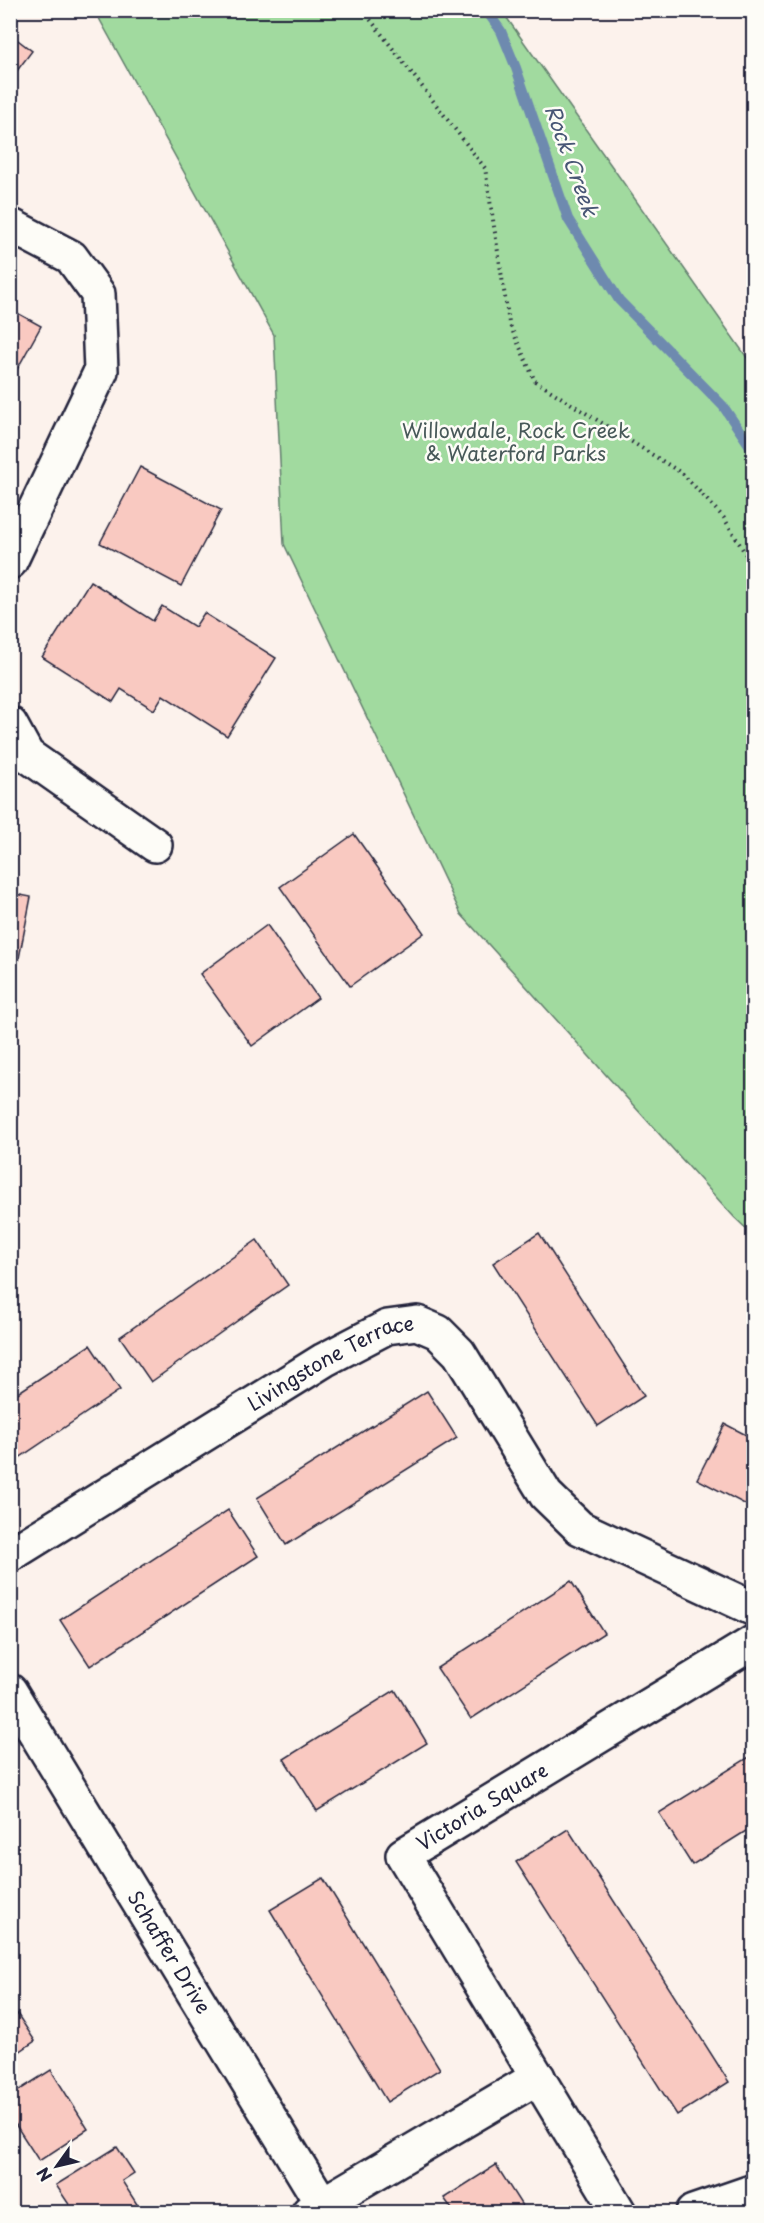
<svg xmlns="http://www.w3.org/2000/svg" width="764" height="2223" viewBox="0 0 764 2223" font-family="'Playpen Sans',sans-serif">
<rect width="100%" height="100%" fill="#fcf2ec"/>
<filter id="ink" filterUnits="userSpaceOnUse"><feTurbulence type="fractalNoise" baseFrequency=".0167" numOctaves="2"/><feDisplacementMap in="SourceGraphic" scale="12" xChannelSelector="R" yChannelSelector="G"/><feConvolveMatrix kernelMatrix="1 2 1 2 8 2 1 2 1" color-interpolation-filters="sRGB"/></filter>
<g filter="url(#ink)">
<path fill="#a1da9f" stroke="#627e6d" stroke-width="1.5" d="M 95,11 L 502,11 L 753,366 L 753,1235 L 734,1217 L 461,914 L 284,544 L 274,335 Z"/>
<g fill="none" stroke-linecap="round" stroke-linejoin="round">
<path stroke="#6e8aaf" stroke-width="10" d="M 486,10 L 501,31 L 516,68 L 568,219 L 619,300 L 723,406 L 754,452"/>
</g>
<g fill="#f9c9c1" stroke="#22223b" stroke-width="1.5">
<path d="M 10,34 L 32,51 L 10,80 Z"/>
<path d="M 10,309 L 41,326 L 10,382 Z"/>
<path d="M 140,467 L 221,510 L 181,586 L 100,543 Z"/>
<path d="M 90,581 L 153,621 L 162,606 L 195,627 L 204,613 L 276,658 L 227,736 L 163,695 L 154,710 L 121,689 L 113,702 L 42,657 Z"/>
<path d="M 354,834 L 424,933 L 350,986 L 280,887 Z"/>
<path d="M 10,893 L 31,897 L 10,1004 Z"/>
<path d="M 267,925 L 318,998 L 252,1046 L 200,974 Z"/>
<path d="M 539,1233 L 644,1396 L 598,1426 L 493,1263 Z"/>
<path d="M 257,1240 L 288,1285 L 151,1382 L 120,1337 Z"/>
<path d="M 90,1345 L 120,1390 L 10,1464 L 10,1398 Z"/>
<path d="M 427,1391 L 457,1438 L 286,1545 L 257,1498 Z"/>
<path d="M 725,1424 L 754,1439 L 754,1509 L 697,1479 Z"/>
<path d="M 228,1510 L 258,1556 L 90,1666 L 60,1620 Z"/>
<path d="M 571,1581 L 604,1633 L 471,1719 L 437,1668 Z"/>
<path d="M 395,1690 L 427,1743 L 317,1811 L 284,1759 Z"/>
<path d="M 754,1754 L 754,1826 L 692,1865 L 659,1813 Z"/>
<path d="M 568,1829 L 729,2082 L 677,2115 L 516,1862 Z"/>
<path d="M 323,1878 L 440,2069 L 387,2102 L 270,1910 Z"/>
<path d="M 10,2003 L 35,2041 L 10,2058 Z"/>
<path d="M 51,2070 L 88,2129 L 39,2161 L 10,2116 L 10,2096 Z"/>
<path d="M 117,2147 L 134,2173 L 122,2181 L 142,2212 L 74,2212 L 56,2185 Z"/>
<path d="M 496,2165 L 526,2212 L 454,2212 L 444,2198 Z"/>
</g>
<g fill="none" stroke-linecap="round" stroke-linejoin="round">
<defs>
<g id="minor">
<path d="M 10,225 L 71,257 L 98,294 L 101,371 L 10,562"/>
<path d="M 10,724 L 27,755 L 155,845"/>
<path id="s1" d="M 10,1555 L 324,1360 L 387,1327 L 417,1323 L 438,1332 L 459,1353 L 546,1495 L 580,1528 L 754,1609"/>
<path d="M 309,2212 L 538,2077"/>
<path id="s2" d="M 619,2212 L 403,1855 L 754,1642"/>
<path d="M 693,2212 L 754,2191"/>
</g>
<g id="tertiary">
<path id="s3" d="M 10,1691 L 327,2212"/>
</g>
</defs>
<use href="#minor" stroke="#22223b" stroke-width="38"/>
<use href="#tertiary" stroke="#22223b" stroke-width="38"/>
<path stroke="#22223b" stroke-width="4" stroke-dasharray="1.5 4.5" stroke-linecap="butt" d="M 363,10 L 485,168 L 509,323 L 535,381 L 683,474 L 724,518 L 754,568"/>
<use href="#minor" stroke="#fdfcf7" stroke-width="33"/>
<use href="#tertiary" stroke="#fdfcf7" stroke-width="33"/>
</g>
</g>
<g text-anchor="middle" stroke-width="5" stroke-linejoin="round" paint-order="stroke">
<g font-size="20" fill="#485959" stroke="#fdfcf7">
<text x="516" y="438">Willowdale, Rock Creek<tspan x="516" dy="23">&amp; Waterford Parks</tspan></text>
</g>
<g font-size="20" fill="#22223b" stroke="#fdfcf7">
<text dy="7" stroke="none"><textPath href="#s1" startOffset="375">Livingstone Terrace</textPath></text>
<text dy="7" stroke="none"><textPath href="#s2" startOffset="510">Victoria Square</textPath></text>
<text dy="7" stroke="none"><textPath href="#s3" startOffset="306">Schaffer Drive</textPath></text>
</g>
<g font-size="21" font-style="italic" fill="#485675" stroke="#fdfcf7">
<text transform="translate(571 161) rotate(70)" y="7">Rock Creek</text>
</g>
</g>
<rect width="764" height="2223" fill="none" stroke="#fdfcf7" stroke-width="36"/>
<rect x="18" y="18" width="728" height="2187" fill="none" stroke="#22223b" stroke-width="2" filter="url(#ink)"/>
<g transform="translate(57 2166) rotate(236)" stroke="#fdfcf7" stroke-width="4.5" paint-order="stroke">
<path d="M0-4.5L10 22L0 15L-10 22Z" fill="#22223b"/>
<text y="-9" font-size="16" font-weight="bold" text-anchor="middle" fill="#22223b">N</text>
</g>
</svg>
